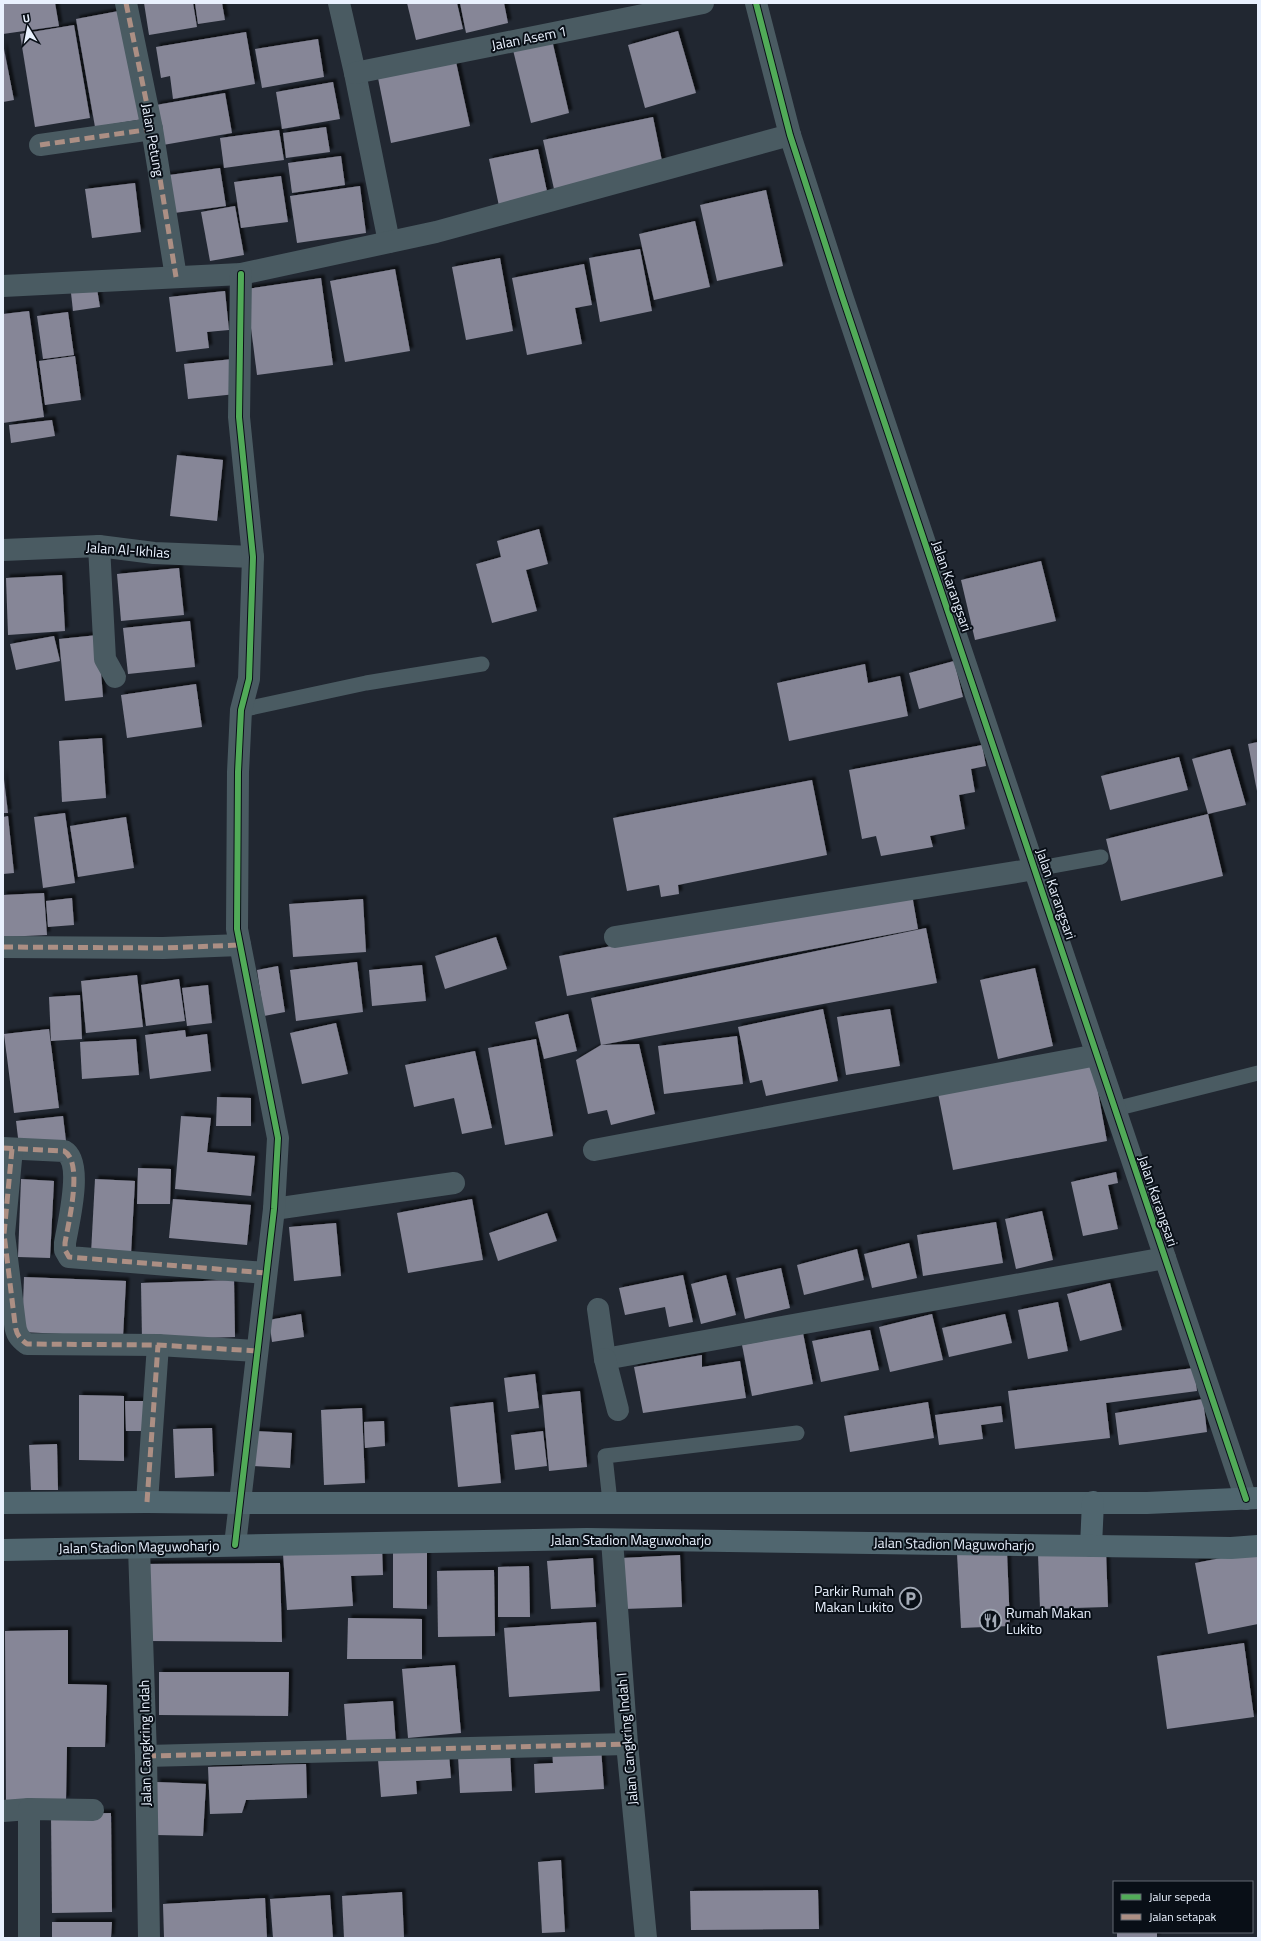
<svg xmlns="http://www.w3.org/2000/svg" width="1261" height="1941" viewBox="0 0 1261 1941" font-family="'Titillium Web',sans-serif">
<defs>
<filter id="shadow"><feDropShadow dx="3.5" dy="-3.5" stdDeviation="1" flood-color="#0009"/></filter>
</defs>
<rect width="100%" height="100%" fill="#212731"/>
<g fill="#868697" filter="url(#shadow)">
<path d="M 3,3 L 55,3 L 59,26 L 3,34 Z"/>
<path d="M 144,3 L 193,3 L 197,27 L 149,35 Z"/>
<path d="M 195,3 L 222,3 L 225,20 L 198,24 Z"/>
<path d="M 407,3 L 457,3 L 463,29 L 416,40 Z"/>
<path d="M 460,3 L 504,3 L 508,23 L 466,33 Z"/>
<path d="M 124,10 L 143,119 L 95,127 L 76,19 Z"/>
<path d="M 74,25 L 90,118 L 35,127 L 20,34 Z"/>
<path d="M 678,31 L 696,93 L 645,108 L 628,45 Z"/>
<path d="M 246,32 L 255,84 L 173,99 L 170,76 L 161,78 L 156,47 Z"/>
<path d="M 318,39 L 324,77 L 262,88 L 255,49 Z"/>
<path d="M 552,40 L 569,113 L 531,123 L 513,50 Z"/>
<path d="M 3,44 L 14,100 L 3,102 Z"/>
<path d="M 456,62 L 470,126 L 391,143 L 378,78 Z"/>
<path d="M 333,82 L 340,119 L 282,129 L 276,92 Z"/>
<path d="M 225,93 L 232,133 L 163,145 L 156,105 Z"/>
<path d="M 653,117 L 663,166 L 554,189 L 543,140 Z"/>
<path d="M 326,127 L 330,152 L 286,158 L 283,133 Z"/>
<path d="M 279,130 L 284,160 L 224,168 L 220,138 Z"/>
<path d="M 538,149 L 548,196 L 499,206 L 489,159 Z"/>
<path d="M 341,156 L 345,185 L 292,193 L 288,163 Z"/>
<path d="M 220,168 L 226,206 L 167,214 L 162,176 Z"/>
<path d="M 281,176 L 288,222 L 241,228 L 234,182 Z"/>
<path d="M 135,183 L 141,232 L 92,238 L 85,189 Z"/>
<path d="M 360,186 L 366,233 L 297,243 L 290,196 Z"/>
<path d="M 766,190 L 783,266 L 717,281 L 700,205 Z"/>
<path d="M 235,206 L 244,255 L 210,261 L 201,212 Z"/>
<path d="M 695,221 L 710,287 L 654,300 L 639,234 Z"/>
<path d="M 640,249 L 652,311 L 600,322 L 589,258 Z"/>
<path d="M 500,258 L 513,331 L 466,340 L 452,267 Z"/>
<path d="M 584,264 L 592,305 L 575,308 L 582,344 L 527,355 L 512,278 Z"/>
<path d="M 395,269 L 410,351 L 345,362 L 330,281 Z"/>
<path d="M 321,278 L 333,365 L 257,375 L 246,289 Z"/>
<path d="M 97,289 L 100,307 L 73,311 L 71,293 Z"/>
<path d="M 225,291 L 229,330 L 207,332 L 209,348 L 176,352 L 169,297 Z"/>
<path d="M 29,311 L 44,417 L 3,423 L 3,314 Z"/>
<path d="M 68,312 L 74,355 L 43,359 L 37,316 Z"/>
<path d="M 75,356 L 81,400 L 45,405 L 39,361 Z"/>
<path d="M 233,359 L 236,394 L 188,399 L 184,364 Z"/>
<path d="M 52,420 L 55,436 L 11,443 L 9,425 Z"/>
<path d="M 177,455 L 223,460 L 217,521 L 170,516 Z"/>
<path d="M 539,529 L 548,564 L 526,570 L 537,611 L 492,623 L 476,564 L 501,557 L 497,541 Z"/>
<path d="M 1041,561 L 1056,621 L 975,640 L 961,580 Z"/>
<path d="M 179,568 L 184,615 L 121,621 L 117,574 Z"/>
<path d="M 62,575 L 65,631 L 8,635 L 6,578 Z"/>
<path d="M 190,621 L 195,667 L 128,674 L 123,628 Z"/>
<path d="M 98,635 L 103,697 L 65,701 L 59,639 Z"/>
<path d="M 54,636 L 60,661 L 16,670 L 10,644 Z"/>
<path d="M 954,661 L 963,697 L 919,709 L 909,673 Z"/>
<path d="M 865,664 L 868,683 L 900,676 L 908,716 L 789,741 L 777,683 Z"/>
<path d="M 196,684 L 202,727 L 127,738 L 121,695 Z"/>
<path d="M 102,738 L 106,798 L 62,802 L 59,741 Z"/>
<path d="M 1258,742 L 1258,791 L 1257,791 L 1248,744 Z"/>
<path d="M 982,745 L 986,766 L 971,769 L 975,792 L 959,795 L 965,829 L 930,836 L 933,847 L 881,856 L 876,836 L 862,839 L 849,770 Z"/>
<path d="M 1230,749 L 1246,805 L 1208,814 L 1223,876 L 1121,901 L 1106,839 L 1208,814 L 1192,759 Z"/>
<path d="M 1179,757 L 1188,790 L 1110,810 L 1101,776 Z"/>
<path d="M 3,771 L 8,813 L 3,813 Z"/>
<path d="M 812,780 L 827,855 L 678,885 L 679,894 L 661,897 L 659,885 L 627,891 L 613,818 Z"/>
<path d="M 65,813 L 75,883 L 43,888 L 34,817 Z"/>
<path d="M 8,816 L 14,873 L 3,874 L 3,817 Z"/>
<path d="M 126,817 L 134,868 L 78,877 L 70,826 Z"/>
<path d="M 911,889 L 918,929 L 567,996 L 559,956 Z"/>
<path d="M 44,893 L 47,935 L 3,937 L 3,895 Z"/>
<path d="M 72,898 L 74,925 L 48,927 L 46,901 Z"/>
<path d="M 363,899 L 366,952 L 293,957 L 289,904 Z"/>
<path d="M 926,928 L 937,983 L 601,1045 L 639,1044 L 655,1114 L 611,1125 L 607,1110 L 588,1114 L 576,1060 L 601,1045 L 591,998 Z"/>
<path d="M 496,937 L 507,969 L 445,989 L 435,956 Z"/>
<path d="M 357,962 L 363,1012 L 296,1021 L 290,970 Z"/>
<path d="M 422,965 L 426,1001 L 372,1006 L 369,970 Z"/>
<path d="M 278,966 L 285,1012 L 264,1016 L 257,970 Z"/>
<path d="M 1035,968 L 1053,1046 L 998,1059 L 980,980 Z"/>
<path d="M 137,975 L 143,1027 L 86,1033 L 81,981 Z"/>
<path d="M 179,979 L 185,1021 L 146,1026 L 141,985 Z"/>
<path d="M 208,985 L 212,1023 L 187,1026 L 182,988 Z"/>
<path d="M 80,995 L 82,1039 L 51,1041 L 49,997 Z"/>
<path d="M 823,1009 L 838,1081 L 766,1096 L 762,1080 L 750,1083 L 738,1027 Z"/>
<path d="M 890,1009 L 900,1066 L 846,1075 L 837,1017 Z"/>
<path d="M 568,1014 L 577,1051 L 544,1059 L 535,1022 Z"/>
<path d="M 336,1023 L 348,1074 L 302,1084 L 290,1033 Z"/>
<path d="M 49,1029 L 59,1108 L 14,1113 L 4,1034 Z"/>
<path d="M 185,1030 L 186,1037 L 207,1034 L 211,1071 L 150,1079 L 145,1035 Z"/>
<path d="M 737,1036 L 743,1084 L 664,1094 L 658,1046 Z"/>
<path d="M 136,1039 L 139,1075 L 82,1079 L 80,1042 Z"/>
<path d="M 536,1039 L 553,1136 L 505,1145 L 488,1048 Z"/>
<path d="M 475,1051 L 492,1128 L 462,1134 L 454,1098 L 414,1107 L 405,1065 Z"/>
<path d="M 1093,1065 L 1107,1141 L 953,1170 L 938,1093 Z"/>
<path d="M 217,1097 L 251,1098 L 251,1126 L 216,1126 Z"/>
<path d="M 63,1116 L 66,1141 L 19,1146 L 16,1121 Z"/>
<path d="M 181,1116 L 211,1118 L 207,1152 L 255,1156 L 251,1196 L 175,1189 Z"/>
<path d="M 138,1168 L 171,1169 L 170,1204 L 137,1204 Z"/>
<path d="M 1116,1172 L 1118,1183 L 1108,1185 L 1118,1229 L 1083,1236 L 1071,1182 Z"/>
<path d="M 21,1179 L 54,1181 L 50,1258 L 18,1257 Z"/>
<path d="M 95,1179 L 135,1181 L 131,1254 L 91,1253 Z"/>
<path d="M 173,1199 L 251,1205 L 247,1245 L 169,1238 Z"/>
<path d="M 472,1199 L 483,1260 L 408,1273 L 397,1213 Z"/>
<path d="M 1042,1211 L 1053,1260 L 1016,1269 L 1005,1219 Z"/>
<path d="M 547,1213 L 557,1241 L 498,1261 L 489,1233 Z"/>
<path d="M 996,1222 L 1003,1263 L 923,1276 L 917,1235 Z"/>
<path d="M 336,1223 L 341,1276 L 294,1281 L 289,1227 Z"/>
<path d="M 909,1243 L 917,1278 L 872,1288 L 864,1254 Z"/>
<path d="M 857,1249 L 864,1280 L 804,1295 L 797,1265 Z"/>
<path d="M 781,1268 L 790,1308 L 745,1319 L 736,1278 Z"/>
<path d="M 683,1275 L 693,1322 L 669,1327 L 665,1307 L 625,1315 L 619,1288 Z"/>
<path d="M 726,1275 L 736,1315 L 701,1324 L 691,1284 Z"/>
<path d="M 24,1277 L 126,1281 L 123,1337 L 22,1332 Z"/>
<path d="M 234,1280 L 235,1337 L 142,1340 L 141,1283 Z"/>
<path d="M 1110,1283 L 1122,1330 L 1080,1341 L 1067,1294 Z"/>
<path d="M 1058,1302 L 1068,1351 L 1028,1359 L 1018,1310 Z"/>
<path d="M 301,1314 L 304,1337 L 272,1342 L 269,1320 Z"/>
<path d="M 932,1314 L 943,1360 L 890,1372 L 879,1327 Z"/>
<path d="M 1005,1314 L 1012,1343 L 949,1357 L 942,1328 Z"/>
<path d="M 870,1330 L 879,1370 L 821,1382 L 812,1341 Z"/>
<path d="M 803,1333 L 813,1384 L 752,1396 L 742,1345 Z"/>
<path d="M 702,1355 L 702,1367 L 740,1361 L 746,1398 L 643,1413 L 634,1367 Z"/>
<path d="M 1194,1368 L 1197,1391 L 1106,1403 L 1110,1438 L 1015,1449 L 1008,1391 Z"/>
<path d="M 535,1374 L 539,1408 L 508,1412 L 504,1378 Z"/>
<path d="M 580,1391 L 587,1467 L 549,1471 L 542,1395 Z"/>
<path d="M 79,1395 L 124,1396 L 124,1461 L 79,1460 Z"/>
<path d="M 1203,1399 L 1207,1432 L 1119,1445 L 1115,1413 Z"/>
<path d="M 125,1401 L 147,1401 L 147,1431 L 126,1431 Z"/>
<path d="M 493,1402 L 501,1483 L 458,1487 L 450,1407 Z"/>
<path d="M 928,1402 L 934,1438 L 850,1452 L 844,1416 Z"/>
<path d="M 1001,1406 L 1003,1422 L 981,1425 L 983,1439 L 939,1445 L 935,1415 Z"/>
<path d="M 362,1408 L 365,1483 L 324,1485 L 321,1410 Z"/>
<path d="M 384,1421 L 385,1446 L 365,1448 L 364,1422 Z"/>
<path d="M 212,1428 L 214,1476 L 175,1478 L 173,1429 Z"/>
<path d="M 255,1431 L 292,1433 L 290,1468 L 253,1466 Z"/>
<path d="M 543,1431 L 547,1466 L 515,1470 L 511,1435 Z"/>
<path d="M 57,1444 L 58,1490 L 31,1490 L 29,1445 Z"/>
<path d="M 382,1548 L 383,1575 L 351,1576 L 353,1606 L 287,1610 L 283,1554 Z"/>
<path d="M 393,1549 L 427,1549 L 427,1609 L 393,1608 Z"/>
<path d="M 1106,1551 L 1108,1607 L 1040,1609 L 1038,1554 Z"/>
<path d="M 1258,1551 L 1258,1624 L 1208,1634 L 1195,1563 Z"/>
<path d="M 1007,1552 L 1010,1626 L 961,1628 L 957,1554 Z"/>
<path d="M 680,1555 L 682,1607 L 624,1609 L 622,1558 Z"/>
<path d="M 593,1558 L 596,1607 L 551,1609 L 547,1561 Z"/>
<path d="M 280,1563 L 282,1642 L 146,1641 L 144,1564 Z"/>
<path d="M 529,1566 L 530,1617 L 498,1617 L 498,1567 Z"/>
<path d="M 494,1570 L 495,1636 L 438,1637 L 437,1571 Z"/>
<path d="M 348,1618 L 422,1619 L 422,1659 L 347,1659 Z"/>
<path d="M 596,1622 L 600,1691 L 509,1697 L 504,1628 Z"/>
<path d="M 68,1630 L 68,1684 L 107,1685 L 105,1747 L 67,1747 L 66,1800 L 6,1802 L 5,1631 Z"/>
<path d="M 1244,1643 L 1254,1717 L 1167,1729 L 1157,1656 Z"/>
<path d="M 455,1665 L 461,1733 L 408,1738 L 402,1669 Z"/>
<path d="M 159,1672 L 289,1672 L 288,1716 L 159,1715 Z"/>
<path d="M 393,1701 L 396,1744 L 347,1747 L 344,1704 Z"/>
<path d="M 601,1748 L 604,1789 L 535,1793 L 534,1764 L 553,1763 L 552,1751 Z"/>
<path d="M 510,1753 L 512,1791 L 460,1793 L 458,1756 Z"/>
<path d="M 449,1754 L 451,1778 L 416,1781 L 417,1794 L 381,1797 L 378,1760 Z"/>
<path d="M 306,1764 L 307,1798 L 246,1800 L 242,1813 L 210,1814 L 208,1767 Z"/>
<path d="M 157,1782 L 206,1784 L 203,1836 L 156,1835 Z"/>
<path d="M 111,1813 L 112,1912 L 52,1913 L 51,1814 Z"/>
<path d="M 561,1860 L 565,1932 L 542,1933 L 538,1862 Z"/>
<path d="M 818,1890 L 819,1929 L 691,1930 L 690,1891 Z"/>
<path d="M 402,1892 L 404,1938 L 344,1938 L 342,1896 Z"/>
<path d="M 330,1895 L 333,1938 L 273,1938 L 270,1899 Z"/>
<path d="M 265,1898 L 267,1938 L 164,1938 L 163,1904 Z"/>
<path d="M 52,1922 L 112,1922 L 111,1938 L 52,1938 Z"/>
<rect x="1117" y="1932" width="40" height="6"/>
</g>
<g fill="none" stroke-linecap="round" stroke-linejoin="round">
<g stroke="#4a5b62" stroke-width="15">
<path d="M 241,710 L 366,683 L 482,664"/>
<path d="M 1035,869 L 1101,857"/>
<path d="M 1115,1109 L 1258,1073"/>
<path d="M 610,1502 L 605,1456 L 797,1433"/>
</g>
<g stroke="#4a5b62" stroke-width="22">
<path d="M 126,3 L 152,129 L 176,277"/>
<path d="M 339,3 L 355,73 L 389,242"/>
<path d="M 756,3 L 790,135 L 842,296 L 1246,1499"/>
<path d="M 355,73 L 703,3"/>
<path d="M 40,145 L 152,129"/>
<path d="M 3,286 L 241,274 L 436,232 L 790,135"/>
<path d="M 99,546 L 105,659 L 115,677"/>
<path d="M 3,550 L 99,546 L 154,553 L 253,557"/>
<path d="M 615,937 L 1035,869"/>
<path d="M 3,947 L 163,948 L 240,945"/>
<path d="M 3,1148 L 64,1151 C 84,1162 68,1224 65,1243 L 65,1250 L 69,1257 L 266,1273"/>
<path d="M 12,1149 L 4,1234 L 15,1324 C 16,1334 19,1338 27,1344 L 158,1345 L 257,1351"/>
<path d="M 594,1150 L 1097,1055"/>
<path d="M 274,1209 L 454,1183"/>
<path d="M 598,1309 L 605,1359 L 1165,1258"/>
<path d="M 605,1359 L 618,1410"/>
<path d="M 147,1502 L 158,1345"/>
<path d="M 612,1540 L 627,1744 L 646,1938"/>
<path d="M 235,1545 L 274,1209 L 278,1138 L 237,929 L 238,772 L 241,710 L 249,679 L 253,557 L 239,417 L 241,274"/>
<path d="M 139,1548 L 146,1756 L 149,1938"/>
<path d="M 146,1756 L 627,1744"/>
<path d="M 3,1811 L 29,1809"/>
<path d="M 29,1938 L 29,1809 L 93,1810"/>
</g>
<g stroke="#50666f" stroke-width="22">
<path d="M 3,1503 L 147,1502 L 240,1503 L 1147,1503 L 1258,1498"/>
<path d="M 1091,1546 L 1093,1502"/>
<path d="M 3,1550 L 587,1539 L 1171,1547 L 1231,1548 L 1258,1546"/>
</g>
<g stroke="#ac8f84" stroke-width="5" stroke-dasharray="10 5" stroke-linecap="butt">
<path d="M 126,3 L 152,129 L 176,277"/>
<path d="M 40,145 L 152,129"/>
<path d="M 3,947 L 163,948 L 240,945"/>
<path d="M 3,1148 L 64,1151 C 84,1162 68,1224 65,1243 L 65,1250 L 69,1257 L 266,1273"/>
<path d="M 12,1149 L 4,1234 L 15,1324 C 16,1334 19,1338 27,1344 L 158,1345 L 257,1351"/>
<path d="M 147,1502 L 158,1345"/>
<path d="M 146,1756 L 627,1744"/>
</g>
<defs>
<g id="cycleway">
<path d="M 756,3 L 790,135 L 842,296 L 1246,1499"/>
<path d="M 235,1545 L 274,1209 L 278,1138 L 237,929 L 238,772 L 241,710 L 249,679 L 253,557 L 239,417 L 241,274"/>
</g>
</defs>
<use href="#cycleway" stroke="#090f17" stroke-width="8"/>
<use href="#cycleway" stroke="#51ab58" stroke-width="6"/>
</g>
<defs>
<symbol id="parking-ring" viewBox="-11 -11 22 22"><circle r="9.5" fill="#090f17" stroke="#a3aab6" stroke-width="1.5"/><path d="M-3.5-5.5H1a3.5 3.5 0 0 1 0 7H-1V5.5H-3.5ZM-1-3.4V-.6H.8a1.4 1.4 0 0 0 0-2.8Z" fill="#a3aab6"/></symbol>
<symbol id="restaurant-ring" viewBox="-11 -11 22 22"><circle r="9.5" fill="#090f17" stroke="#a3aab6" stroke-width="1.5"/><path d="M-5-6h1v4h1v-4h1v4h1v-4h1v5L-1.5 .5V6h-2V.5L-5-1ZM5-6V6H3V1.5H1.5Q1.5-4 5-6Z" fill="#a3aab6"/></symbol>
</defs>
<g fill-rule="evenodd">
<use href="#parking-ring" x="898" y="1586" width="25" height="25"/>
<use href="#restaurant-ring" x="978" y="1608" width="25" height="25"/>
</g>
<g text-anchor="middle" stroke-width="4" stroke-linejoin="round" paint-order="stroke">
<g font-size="14" fill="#e9f1fe" stroke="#090f17">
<text transform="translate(529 38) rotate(-11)" y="5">Jalan Asem 1</text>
<text transform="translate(153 140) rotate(80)" y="5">Jalan Petung</text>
<text transform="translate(128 550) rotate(4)" y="5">Jalan Al-Ikhlas</text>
<text transform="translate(952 586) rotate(71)" y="5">Jalan Karangsari</text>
<text transform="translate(1056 894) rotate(71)" y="5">Jalan Karangsari</text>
<text transform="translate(1158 1201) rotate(71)" y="5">Jalan Karangsari</text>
<text x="631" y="1545">Jalan Stadion Maguwoharjo</text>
<text transform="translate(954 1544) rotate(1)" y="5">Jalan Stadion Maguwoharjo</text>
<text transform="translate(139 1547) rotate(-1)" y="5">Jalan Stadion Maguwoharjo</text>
<text transform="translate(627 1739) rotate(-95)" y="5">Jalan Cangkring Indah I</text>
<text transform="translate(145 1743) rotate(-91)" y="5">Jalan Cangkring Indah</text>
</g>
<g font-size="14" fill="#e9f1fe" stroke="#090f17" text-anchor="end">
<text x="894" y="1596">Parkir Rumah<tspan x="894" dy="16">Makan Lukito</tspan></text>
<text x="1006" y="1618" text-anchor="start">Rumah Makan<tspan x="1006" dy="16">Lukito</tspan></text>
</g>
</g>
<rect width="1261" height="1941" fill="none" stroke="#e9f1fe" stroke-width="8"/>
<rect x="1113" y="1881" width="140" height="52" fill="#090f17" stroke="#636973"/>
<rect x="1121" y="1894" width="20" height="6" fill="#51ab58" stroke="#636973"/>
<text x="1149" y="1901" font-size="12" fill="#e9f1fe">Jalur sepeda</text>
<rect x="1121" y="1914" width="20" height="6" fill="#ac8f84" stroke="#636973"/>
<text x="1149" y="1921" font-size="12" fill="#e9f1fe">Jalan setapak</text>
<g transform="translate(28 28) rotate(350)" stroke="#090f17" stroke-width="3" paint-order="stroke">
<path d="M0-3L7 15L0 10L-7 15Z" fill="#e9f1fe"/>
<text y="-6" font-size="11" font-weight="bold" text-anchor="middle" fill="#e9f1fe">U</text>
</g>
</svg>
